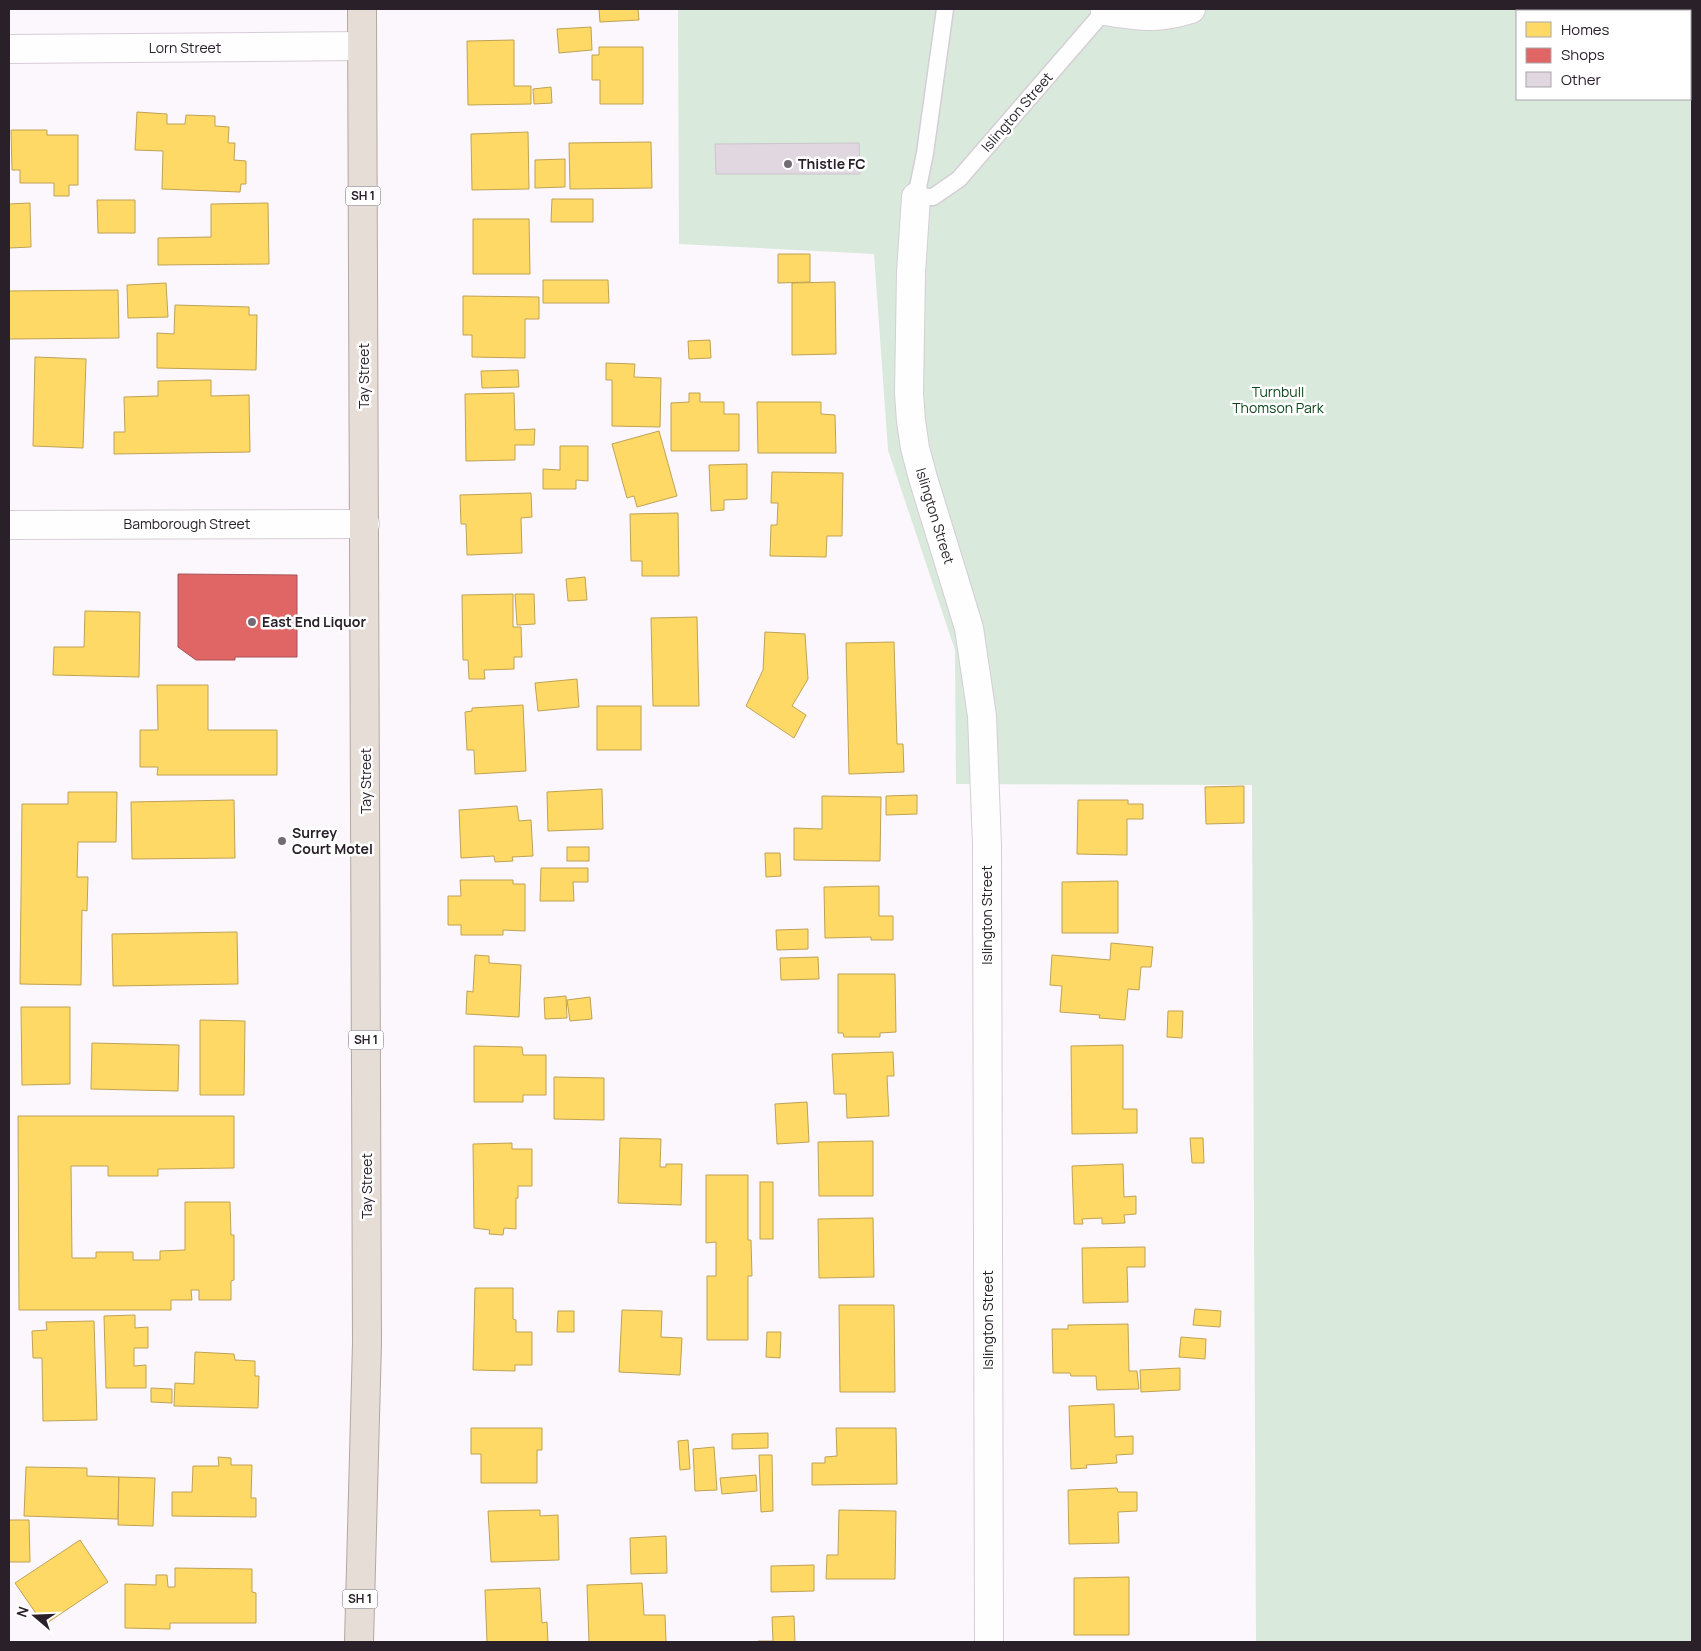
<svg xmlns="http://www.w3.org/2000/svg" width="1701" height="1651" viewBox="0 0 1701 1651" font-family="Manrope,sans-serif">
<rect width="100%" height="100%" fill="#fcf7fc"/>
<path fill="#d9e9db" fill-rule="evenodd" d="M 678,9 L 1692,9 L 1692,1642 L 1256,1642 L 1252,785 L 956,784 L 955,650 L 888,450 L 874,254 L 679,244 ZM 1517,11 L 1690,11 L 1690,99 L 1517,99 Z"/>
<g fill="#ffd966" stroke="#bfa254">
<path d="M 599,9 L 638,9 L 639,20 L 600,22 Z"/>
<path d="M 591,27 L 592,50 L 559,53 L 557,29 Z"/>
<path d="M 514,40 L 514,86 L 531,86 L 531,104 L 468,105 L 467,41 Z"/>
<path d="M 599,47 L 643,47 L 643,104 L 600,104 L 600,80 L 592,80 L 592,55 L 599,55 Z"/>
<path d="M 551,87 L 552,103 L 534,104 L 533,89 Z"/>
<path d="M 137,112 L 167,114 L 167,124 L 185,124 L 186,115 L 215,116 L 215,126 L 229,127 L 228,143 L 235,143 L 234,160 L 246,161 L 246,184 L 241,184 L 240,192 L 162,189 L 163,151 L 135,150 Z"/>
<path d="M 11,130 L 47,130 L 47,135 L 78,135 L 78,185 L 69,185 L 69,196 L 54,196 L 54,183 L 20,183 L 20,170 L 12,170 Z"/>
<path d="M 528,132 L 529,189 L 472,190 L 471,134 Z"/>
<path d="M 651,142 L 652,188 L 570,189 L 569,143 Z"/>
<path d="M 565,159 L 565,187 L 535,188 L 535,160 Z"/>
<path d="M 552,199 L 593,199 L 593,222 L 551,222 Z"/>
<path d="M 97,200 L 135,200 L 135,233 L 98,233 Z"/>
<path d="M 30,203 L 31,247 L 9,248 L 9,204 Z"/>
<path d="M 268,203 L 269,264 L 158,265 L 158,238 L 211,237 L 211,204 Z"/>
<path d="M 473,219 L 529,219 L 530,274 L 473,274 Z"/>
<path d="M 778,254 L 810,254 L 810,282 L 778,283 Z"/>
<path d="M 543,280 L 608,280 L 609,303 L 543,303 Z"/>
<path d="M 835,282 L 836,354 L 792,355 L 792,283 Z"/>
<path d="M 166,283 L 168,317 L 128,318 L 127,285 Z"/>
<path d="M 118,290 L 119,338 L 9,339 L 9,291 Z"/>
<path d="M 463,296 L 539,297 L 539,319 L 525,319 L 525,358 L 472,357 L 472,335 L 463,335 Z"/>
<path d="M 175,305 L 249,307 L 249,315 L 257,315 L 256,370 L 157,368 L 157,333 L 174,334 Z"/>
<path d="M 710,340 L 711,358 L 689,359 L 688,341 Z"/>
<path d="M 35,357 L 86,359 L 83,448 L 33,446 Z"/>
<path d="M 606,363 L 635,364 L 634,377 L 661,378 L 660,427 L 612,426 L 612,380 L 606,380 Z"/>
<path d="M 518,370 L 519,387 L 482,388 L 481,371 Z"/>
<path d="M 211,380 L 211,396 L 249,395 L 250,452 L 114,454 L 114,432 L 125,432 L 124,397 L 158,396 L 158,381 Z"/>
<path d="M 514,393 L 515,430 L 535,429 L 534,445 L 515,445 L 515,460 L 466,461 L 465,394 Z"/>
<path d="M 689,393 L 700,393 L 700,402 L 724,402 L 724,414 L 739,414 L 739,451 L 671,451 L 671,403 L 689,402 Z"/>
<path d="M 757,402 L 821,402 L 821,414 L 835,415 L 836,453 L 758,453 Z"/>
<path d="M 659,431 L 677,496 L 637,507 L 634,496 L 627,498 L 612,444 Z"/>
<path d="M 560,446 L 588,446 L 588,481 L 576,480 L 576,489 L 543,489 L 543,469 L 560,470 Z"/>
<path d="M 747,464 L 747,499 L 724,500 L 724,510 L 711,511 L 709,465 Z"/>
<path d="M 772,472 L 843,473 L 842,536 L 827,536 L 826,557 L 770,556 L 771,525 L 777,525 L 778,503 L 771,503 Z"/>
<path d="M 531,493 L 532,517 L 521,518 L 522,553 L 467,555 L 466,524 L 461,524 L 460,495 Z"/>
<path d="M 678,513 L 679,576 L 642,576 L 642,561 L 631,561 L 630,514 Z"/>
<path d="M 585,577 L 587,600 L 568,601 L 566,579 Z"/>
<path d="M 513,594 L 513,627 L 521,627 L 522,657 L 514,657 L 514,669 L 484,670 L 485,679 L 469,679 L 468,660 L 463,660 L 462,595 Z"/>
<path d="M 515,594 L 534,594 L 535,624 L 517,625 Z"/>
<path d="M 85,611 L 140,612 L 139,677 L 53,675 L 54,647 L 84,647 Z"/>
<path d="M 697,617 L 699,706 L 653,706 L 651,618 Z"/>
<path d="M 765,632 L 805,634 L 808,679 L 792,706 L 806,715 L 794,738 L 746,706 L 763,670 Z"/>
<path d="M 894,642 L 897,744 L 903,744 L 904,772 L 849,774 L 846,643 Z"/>
<path d="M 577,679 L 579,707 L 538,711 L 535,683 Z"/>
<path d="M 157,685 L 208,685 L 208,730 L 277,730 L 277,775 L 157,775 L 158,767 L 140,767 L 140,730 L 158,730 Z"/>
<path d="M 523,705 L 526,771 L 475,774 L 474,750 L 467,750 L 465,712 L 472,711 L 472,708 Z"/>
<rect x="597" y="706" width="44" height="44"/>
<path d="M 1244,786 L 1244,823 L 1206,824 L 1205,787 Z"/>
<path d="M 602,789 L 603,829 L 548,831 L 547,792 Z"/>
<path d="M 68,792 L 117,792 L 116,842 L 78,842 L 77,877 L 88,877 L 87,911 L 82,910 L 81,985 L 20,984 L 22,804 L 68,804 Z"/>
<path d="M 917,795 L 917,814 L 886,815 L 886,796 Z"/>
<path d="M 822,796 L 881,797 L 880,861 L 794,860 L 794,828 L 822,829 Z"/>
<path d="M 234,800 L 235,858 L 132,859 L 131,802 Z"/>
<path d="M 1078,800 L 1128,800 L 1128,804 L 1143,804 L 1143,819 L 1127,819 L 1127,855 L 1077,854 Z"/>
<path d="M 517,806 L 519,821 L 531,820 L 533,856 L 512,857 L 513,861 L 495,862 L 494,856 L 461,858 L 459,810 Z"/>
<rect x="567" y="847" width="22" height="14"/>
<path d="M 765,853 L 780,853 L 781,876 L 766,877 Z"/>
<path d="M 541,868 L 588,868 L 588,882 L 573,882 L 574,901 L 540,901 Z"/>
<path d="M 460,880 L 513,880 L 513,884 L 525,884 L 525,931 L 503,930 L 503,935 L 461,935 L 461,925 L 448,925 L 448,896 L 461,896 Z"/>
<path d="M 1118,881 L 1118,933 L 1062,933 L 1062,882 Z"/>
<path d="M 879,886 L 879,916 L 893,916 L 893,940 L 871,940 L 871,937 L 825,938 L 824,887 Z"/>
<path d="M 808,929 L 808,949 L 777,950 L 776,930 Z"/>
<path d="M 237,932 L 238,984 L 113,986 L 112,934 Z"/>
<path d="M 1111,943 L 1153,947 L 1151,967 L 1141,967 L 1139,990 L 1128,989 L 1125,1020 L 1099,1018 L 1100,1015 L 1060,1012 L 1062,986 L 1050,985 L 1052,955 L 1110,960 Z"/>
<path d="M 475,955 L 489,956 L 489,963 L 521,965 L 519,1017 L 466,1014 L 467,991 L 473,992 Z"/>
<path d="M 818,957 L 819,979 L 781,980 L 780,958 Z"/>
<path d="M 838,974 L 895,974 L 896,1032 L 880,1033 L 880,1037 L 844,1037 L 843,1033 L 838,1033 Z"/>
<path d="M 566,996 L 567,1018 L 545,1019 L 544,998 Z"/>
<path d="M 590,997 L 592,1019 L 570,1021 L 567,1000 Z"/>
<path d="M 21,1007 L 70,1007 L 70,1084 L 22,1085 Z"/>
<path d="M 1168,1011 L 1183,1011 L 1182,1038 L 1167,1037 Z"/>
<path d="M 200,1020 L 245,1021 L 244,1095 L 200,1095 Z"/>
<path d="M 92,1043 L 179,1045 L 178,1091 L 91,1089 Z"/>
<path d="M 1123,1045 L 1123,1109 L 1137,1109 L 1137,1133 L 1072,1134 L 1071,1046 Z"/>
<path d="M 474,1046 L 522,1047 L 523,1055 L 546,1055 L 546,1095 L 523,1095 L 523,1102 L 474,1102 Z"/>
<path d="M 893,1052 L 894,1076 L 887,1076 L 889,1116 L 847,1118 L 846,1094 L 834,1094 L 832,1054 Z"/>
<path d="M 554,1077 L 604,1078 L 604,1120 L 554,1119 Z"/>
<path d="M 807,1102 L 809,1142 L 777,1144 L 775,1104 Z"/>
<path d="M 18,1116 L 234,1116 L 234,1168 L 158,1169 L 158,1176 L 108,1176 L 108,1166 L 71,1166 L 72,1258 L 96,1258 L 96,1252 L 133,1252 L 133,1260 L 160,1260 L 160,1251 L 185,1250 L 185,1202 L 230,1202 L 231,1235 L 234,1235 L 234,1280 L 231,1281 L 231,1300 L 199,1300 L 199,1290 L 191,1290 L 192,1300 L 171,1300 L 171,1310 L 19,1310 Z"/>
<path d="M 620,1138 L 661,1139 L 660,1167 L 666,1167 L 666,1164 L 682,1164 L 681,1205 L 618,1203 Z"/>
<path d="M 1190,1138 L 1203,1138 L 1204,1163 L 1192,1163 Z"/>
<path d="M 873,1141 L 873,1196 L 819,1196 L 818,1142 Z"/>
<path d="M 512,1143 L 512,1149 L 532,1149 L 532,1186 L 518,1186 L 518,1198 L 516,1198 L 516,1229 L 504,1228 L 503,1235 L 489,1234 L 490,1230 L 474,1228 L 473,1144 Z"/>
<path d="M 1123,1164 L 1124,1197 L 1136,1196 L 1136,1214 L 1124,1215 L 1125,1223 L 1102,1224 L 1102,1218 L 1082,1219 L 1083,1224 L 1074,1224 L 1072,1166 Z"/>
<path d="M 706,1175 L 748,1175 L 748,1240 L 751,1240 L 752,1276 L 748,1276 L 748,1340 L 707,1340 L 707,1276 L 716,1276 L 716,1242 L 706,1243 Z"/>
<rect x="760" y="1182" width="13" height="57"/>
<path d="M 873,1218 L 874,1277 L 819,1278 L 818,1219 Z"/>
<path d="M 1145,1247 L 1145,1267 L 1127,1267 L 1128,1302 L 1083,1303 L 1082,1248 Z"/>
<path d="M 475,1288 L 513,1288 L 513,1319 L 516,1320 L 516,1332 L 532,1332 L 532,1365 L 515,1365 L 515,1371 L 473,1370 Z"/>
<path d="M 839,1305 L 894,1305 L 895,1392 L 840,1392 Z"/>
<path d="M 1195,1309 L 1221,1311 L 1220,1327 L 1193,1325 Z"/>
<path d="M 622,1310 L 662,1311 L 661,1337 L 682,1338 L 680,1375 L 619,1372 Z"/>
<path d="M 558,1311 L 574,1311 L 574,1332 L 557,1332 Z"/>
<path d="M 135,1315 L 135,1328 L 148,1327 L 148,1348 L 134,1348 L 134,1366 L 146,1365 L 146,1388 L 106,1388 L 104,1316 Z"/>
<path d="M 94,1321 L 97,1420 L 43,1421 L 42,1358 L 33,1358 L 32,1331 L 47,1330 L 46,1322 Z"/>
<path d="M 1128,1324 L 1129,1371 L 1137,1371 L 1139,1389 L 1097,1390 L 1096,1376 L 1071,1376 L 1070,1373 L 1053,1373 L 1052,1329 L 1068,1329 L 1068,1325 Z"/>
<path d="M 767,1332 L 781,1332 L 780,1358 L 766,1357 Z"/>
<path d="M 1181,1337 L 1206,1339 L 1205,1359 L 1179,1357 Z"/>
<path d="M 195,1352 L 234,1354 L 235,1360 L 255,1361 L 255,1376 L 259,1376 L 258,1408 L 174,1406 L 175,1383 L 194,1384 Z"/>
<path d="M 1180,1368 L 1180,1390 L 1141,1392 L 1140,1370 Z"/>
<path d="M 151,1388 L 172,1389 L 172,1403 L 151,1402 Z"/>
<path d="M 1114,1404 L 1115,1437 L 1133,1436 L 1133,1454 L 1116,1455 L 1117,1463 L 1086,1465 L 1087,1468 L 1071,1469 L 1069,1406 Z"/>
<path d="M 471,1428 L 542,1428 L 542,1450 L 537,1450 L 537,1483 L 481,1483 L 481,1454 L 471,1454 Z"/>
<path d="M 836,1428 L 896,1428 L 897,1484 L 812,1485 L 812,1463 L 825,1463 L 825,1457 L 837,1456 Z"/>
<path d="M 768,1433 L 768,1448 L 732,1449 L 732,1434 Z"/>
<path d="M 688,1440 L 690,1469 L 680,1470 L 678,1441 Z"/>
<path d="M 714,1447 L 717,1490 L 695,1491 L 693,1449 Z"/>
<path d="M 759,1455 L 772,1455 L 773,1511 L 761,1512 Z"/>
<path d="M 218,1457 L 231,1458 L 231,1465 L 252,1465 L 251,1498 L 256,1498 L 256,1517 L 172,1516 L 172,1492 L 192,1492 L 193,1466 L 219,1466 Z"/>
<path d="M 26,1467 L 87,1468 L 87,1476 L 119,1477 L 118,1519 L 24,1516 Z"/>
<path d="M 756,1475 L 757,1491 L 722,1494 L 720,1478 Z"/>
<path d="M 119,1477 L 155,1478 L 153,1526 L 118,1525 Z"/>
<path d="M 1117,1488 L 1118,1492 L 1137,1492 L 1137,1511 L 1118,1512 L 1119,1543 L 1069,1544 L 1068,1490 Z"/>
<path d="M 540,1510 L 540,1516 L 558,1515 L 559,1560 L 491,1562 L 488,1511 Z"/>
<path d="M 839,1510 L 896,1511 L 895,1579 L 826,1579 L 827,1555 L 838,1555 Z"/>
<path d="M 9,1520 L 29,1520 L 30,1562 L 9,1562 Z"/>
<path d="M 666,1536 L 667,1573 L 631,1574 L 630,1538 Z"/>
<path d="M 80,1540 L 108,1582 L 44,1625 L 15,1583 Z"/>
<path d="M 814,1565 L 814,1591 L 771,1592 L 771,1566 Z"/>
<path d="M 175,1568 L 252,1569 L 252,1592 L 256,1593 L 256,1623 L 170,1623 L 170,1629 L 125,1628 L 125,1584 L 156,1585 L 156,1575 L 167,1575 L 168,1587 L 175,1587 Z"/>
<path d="M 1129,1577 L 1129,1635 L 1074,1635 L 1074,1578 Z"/>
<path d="M 642,1583 L 644,1615 L 665,1615 L 666,1642 L 589,1642 L 587,1585 Z"/>
<path d="M 540,1588 L 542,1623 L 547,1622 L 548,1642 L 487,1642 L 485,1590 Z"/>
<path d="M 794,1616 L 795,1642 L 758,1642 L 758,1641 L 773,1641 L 772,1617 Z"/>
</g>
<path fill="#e06666" stroke="#a95154" d="M 178,574 L 297,575 L 297,657 L 235,657 L 235,660 L 196,660 L 178,647 Z"/>
<path fill="#e0d7e0" stroke="#ccc5cc" d="M 859,143 L 860,174 L 716,174 L 715,144 Z"/>
<g fill="none" stroke-linecap="round" stroke-linejoin="round">
<defs>
<path id="service" d="M 945,9 L 925,153 L 916,197 L 933,197 L 959,179 L 1106,9"/>
<g id="minor">
<path d="M 1105,11 C 1139,16 1157,20 1191,9"/>
<path d="M 9,49 L 362,46"/>
<path d="M 916,197 L 911,273 L 909,393 L 911,421 L 915,448 L 923,478 L 969,628 L 982,716 L 987,845 L 989,1642"/>
<path d="M 9,525 L 365,524"/>
</g>
<path id="trunk" d="M 359,1642 L 367,1343 L 362,9"/>
</defs>
<use href="#service" stroke="#d5ced6" stroke-width="19"/>
<use href="#minor" stroke="#d5ced6" stroke-width="30"/>
<use href="#trunk" stroke="#b4a7a1" stroke-width="30"/>
<use href="#service" stroke="#fffeff" stroke-width="16"/>
<use href="#minor" stroke="#fffeff" stroke-width="28"/>
<use href="#trunk" stroke="#e6ddd7" stroke-width="28"/>
</g>
<g fill="#736b74" stroke="#fff" stroke-width="2">
<circle cx="788" cy="164" r="5"/>
<circle cx="252" cy="622" r="5"/>
<circle cx="282" cy="841" r="5"/>
</g>
<g text-anchor="middle" stroke-width="5" stroke-linejoin="round" paint-order="stroke">
<g fill="#fff" stroke="#69636a" stroke-width="1">
<rect x="345.5" y="186.5" width="35" height="19" rx="4"/>
<rect x="348.5" y="1030.5" width="35" height="19" rx="4"/>
<rect x="342.5" y="1589.5" width="35" height="19" rx="4"/>
</g>
<g font-size="12" font-weight="bold" fill="#29202a">
<text x="363" y="200">SH 1</text>
<text x="366" y="1044">SH 1</text>
<text x="360" y="1603">SH 1</text>
</g>
<g font-size="14" fill="#29202a" stroke="#fff">
<text x="185" y="53">Lorn Street</text>
<text transform="translate(1017 112) rotate(-49)" y="5">Islington Street</text>
<text transform="translate(364 376) rotate(-90)" y="5">Tay Street</text>
<text transform="translate(935 516) rotate(73)" y="5">Islington Street</text>
<text x="187" y="529">Bamborough Street</text>
<text transform="translate(366 781) rotate(-90)" y="5">Tay Street</text>
<text transform="translate(987 915) rotate(-90)" y="5">Islington Street</text>
<text transform="translate(367 1186) rotate(-90)" y="5">Tay Street</text>
<text transform="translate(988 1320) rotate(-90)" y="5">Islington Street</text>
</g>
<g font-size="14" font-weight="bold" fill="#29202a" stroke="#fff" text-anchor="start">
<text x="798" y="169">Thistle FC</text>
<text x="262" y="627">East End Liquor</text>
<text x="292" y="838">Surrey<tspan x="292" dy="16">Court Motel</tspan></text>
</g>
<g font-size="14" fill="#0c461a" stroke="#fff">
<text x="1278" y="397">Turnbull<tspan x="1278" dy="16">Thomson Park</tspan></text>
</g>
</g>
<rect width="1701" height="1651" fill="none" stroke="#29202a" stroke-width="20"/>
<rect x="1516" y="10" width="175" height="90" fill="#ffffff" stroke="#a9a6aa"/>
<rect x="1526" y="22" width="25" height="15" fill="#ffd966" stroke="#a9a6aa"/>
<text x="1561" y="35" font-size="15" fill="#29202a">Homes</text>
<rect x="1526" y="48" width="25" height="15" fill="#e06666" stroke="#a9a6aa"/>
<text x="1561" y="60" font-size="15" fill="#29202a">Shops</text>
<rect x="1526" y="72" width="25" height="15" fill="#e0d7e0" stroke="#a9a6aa"/>
<text x="1561" y="85" font-size="15" fill="#29202a">Other</text>
<g transform="translate(35 1616) rotate(289)" stroke="#ffffff" stroke-width="4" paint-order="stroke">
<path d="M0-4L9 19L0 12L-9 19Z" fill="#29202a"/>
<text y="-8" font-size="14" font-weight="bold" text-anchor="middle" fill="#29202a">N</text>
</g>
</svg>
